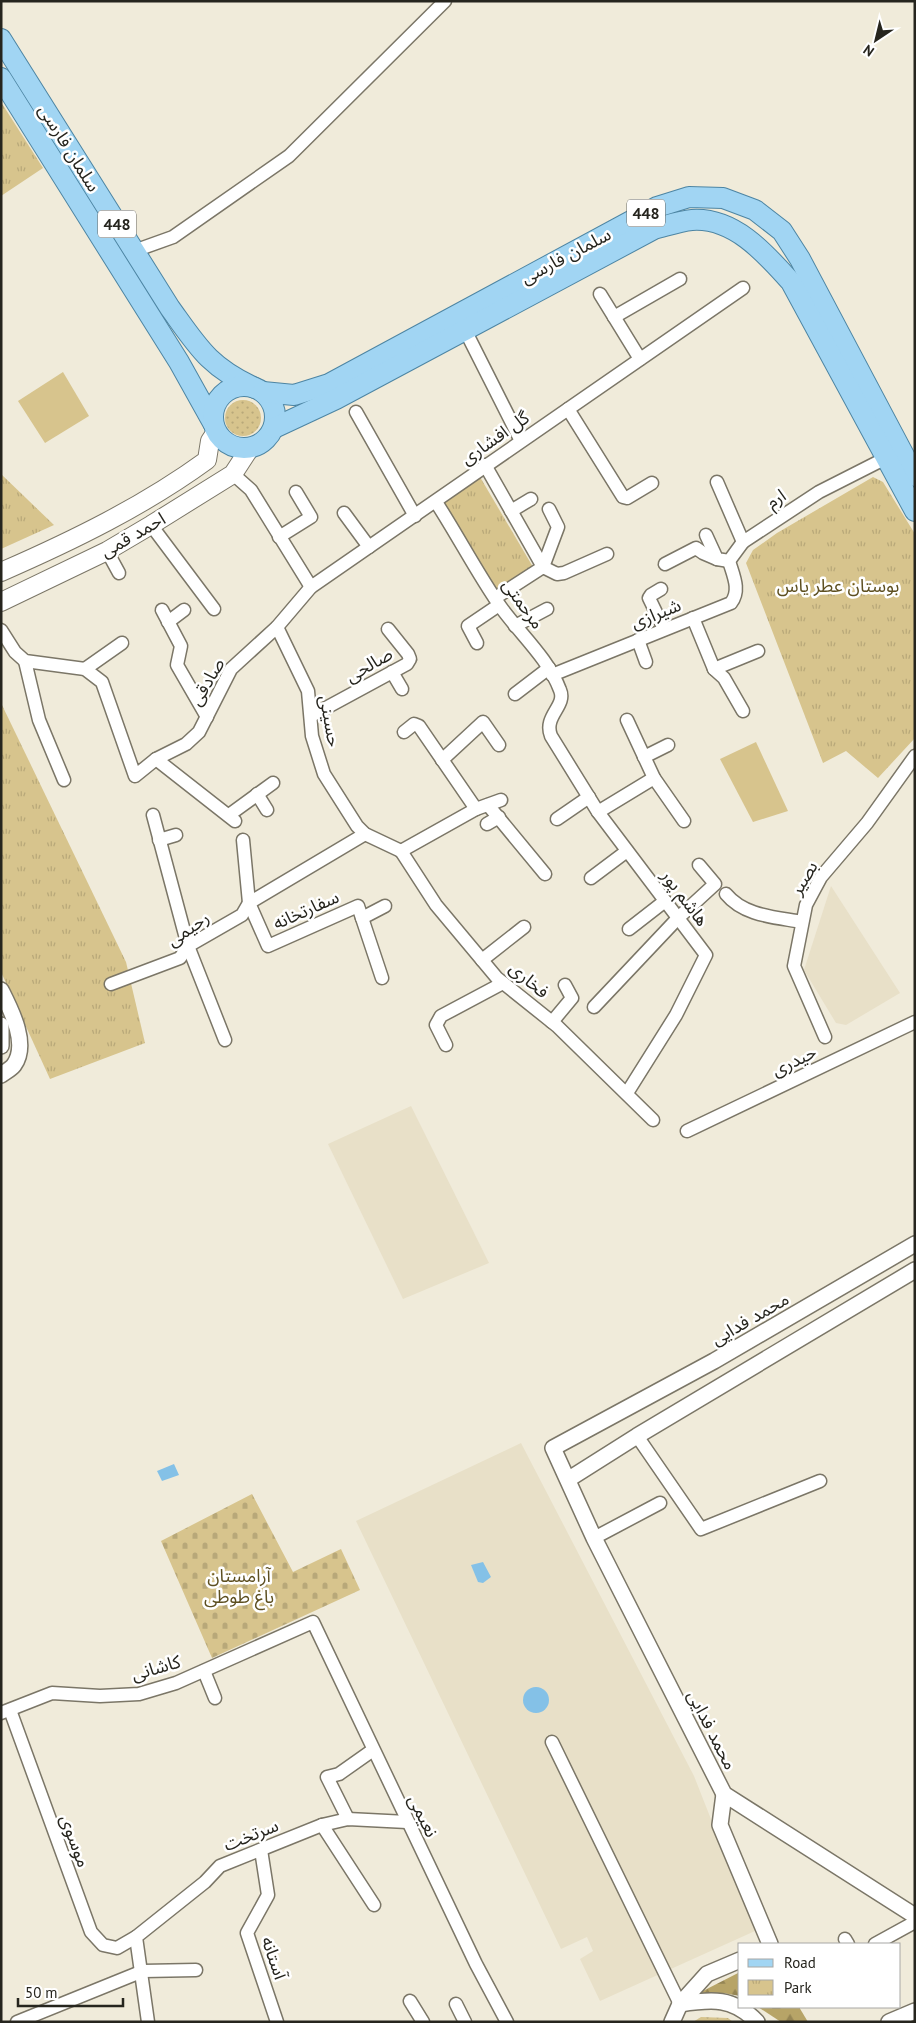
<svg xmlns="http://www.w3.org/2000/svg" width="916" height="2023" viewBox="0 0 916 2023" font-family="'PT Sans','Noto Sans Arabic',sans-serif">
<defs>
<pattern id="grass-dots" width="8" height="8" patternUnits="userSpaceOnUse" patternTransform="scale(1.25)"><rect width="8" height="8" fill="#d7c48d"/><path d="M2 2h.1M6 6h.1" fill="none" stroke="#b8a879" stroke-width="1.8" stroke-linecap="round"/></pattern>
<pattern id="forest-firs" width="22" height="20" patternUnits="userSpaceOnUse" patternTransform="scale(1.25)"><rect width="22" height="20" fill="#b7a467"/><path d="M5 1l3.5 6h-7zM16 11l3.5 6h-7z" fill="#958554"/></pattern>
<pattern id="cemetery-stones" width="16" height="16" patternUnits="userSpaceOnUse" patternTransform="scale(1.25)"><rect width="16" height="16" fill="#d7c48d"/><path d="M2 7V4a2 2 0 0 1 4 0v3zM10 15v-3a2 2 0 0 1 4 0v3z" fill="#b8a879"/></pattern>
<pattern id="park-tufts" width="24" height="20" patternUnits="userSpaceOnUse" patternTransform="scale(1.25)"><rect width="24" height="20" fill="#d7c48d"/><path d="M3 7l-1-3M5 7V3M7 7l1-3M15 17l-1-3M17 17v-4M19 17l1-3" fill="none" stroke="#b8a879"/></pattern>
</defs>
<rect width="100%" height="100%" fill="#f0ebda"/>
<g fill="#e8e0c8">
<path d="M 831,886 L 900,993 L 846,1025 L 836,1023 L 804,970 Z"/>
<path d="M 411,1106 L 489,1263 L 403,1299 L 328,1144 Z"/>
<path d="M 521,1443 L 694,1776 L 755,1931 L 600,2001 L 580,1959 L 593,1951 L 587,1937 L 561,1949 L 356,1521 Z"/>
</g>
<g fill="url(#grass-dots)">
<circle cx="243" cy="418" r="18"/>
<path d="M 701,2017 L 728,2018 L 733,2022 L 693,2022 Z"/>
</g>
<g fill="url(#forest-firs)">
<path d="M 740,1972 L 740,1996 L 723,1993 L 699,1993 Z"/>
<path d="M 758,2007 L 799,2007 L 808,2022 L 781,2022 Z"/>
</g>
<path fill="url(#cemetery-stones)" d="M 252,1494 L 293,1572 L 341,1549 L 360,1590 L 212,1658 L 161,1541 Z"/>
<g fill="url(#park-tufts)">
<path d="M 1,102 L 43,168 L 1,196 Z"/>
<path d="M 1,474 L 54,525 L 1,549 Z"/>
<path d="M 480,477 L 533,567 L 497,592 L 444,503 Z"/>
<path d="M 873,477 L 883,482 L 915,534 L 915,738 L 878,778 L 846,751 L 823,763 L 746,563 L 753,550 L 777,533 Z"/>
<path d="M 1,703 L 126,962 L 145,1043 L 50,1079 L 1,972 Z"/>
</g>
<g fill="#d7c48d">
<path d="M 63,372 L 89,416 L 45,443 L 18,401 Z"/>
<path d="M 756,742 L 788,811 L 753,822 L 720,759 Z"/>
</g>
<g fill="#84c1e7">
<path d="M 174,1464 L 179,1475 L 162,1481 L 157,1471 Z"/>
<path d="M 483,1562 L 491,1577 L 483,1583 L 478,1582 L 471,1565 Z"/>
<circle cx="536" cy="1700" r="13"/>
</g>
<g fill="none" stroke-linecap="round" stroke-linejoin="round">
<defs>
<g id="minor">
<path d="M 134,251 L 173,237 L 289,156 L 445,1"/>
<path d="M 600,294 L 640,359"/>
<path d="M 614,317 L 680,279"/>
<path d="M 465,330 L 521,441"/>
<path d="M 568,409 L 623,497 L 627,498 L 652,483"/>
<path d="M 356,412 L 415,516"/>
<path d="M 485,465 L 543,567"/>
<path d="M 233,474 L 251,490 L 311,587"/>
<path d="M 717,482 L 743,542 L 819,492 L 888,457"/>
<path d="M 436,502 C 458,536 477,573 500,606 C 520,634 548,658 560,690 C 567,706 543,716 551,736 L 598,812 L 706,955 L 676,1015 L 627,1093"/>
<path d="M 511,511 L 531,499"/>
<path d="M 344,513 L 369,547"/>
<path d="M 151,525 L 214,609"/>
<path d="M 706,535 L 717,559 L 729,561 L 743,542"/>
<path d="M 279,537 L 311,517 L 296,492"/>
<path d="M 107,551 L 119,573"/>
<path d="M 665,564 L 696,548 L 703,553 L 717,559"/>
<path d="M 543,567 L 558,527 L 549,509"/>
<path d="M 661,589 L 651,595 L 649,598 L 664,629"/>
<path d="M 495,598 L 543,567 L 557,574 L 564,573 L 607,554"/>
<path d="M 162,610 L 181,646 L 177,665 L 207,717"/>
<path d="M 693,618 L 714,669 L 724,678 L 743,711"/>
<path d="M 168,622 L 184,610"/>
<path d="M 515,626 L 547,609"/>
<path d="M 277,627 L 308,691 L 312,736 L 324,774 L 357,826 L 365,834 L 401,851"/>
<path d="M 1,630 L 15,652 L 25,661 L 85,669 L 102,682 L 135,776 L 156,759 L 186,744 L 199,732 L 231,669 L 277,627 L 311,587 L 743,288"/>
<path d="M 638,640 L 646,662"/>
<path d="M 477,643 L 468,626 L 499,605"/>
<path d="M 25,661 L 39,720 L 64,780"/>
<path d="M 85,669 L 122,643"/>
<path d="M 714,669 L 758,651"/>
<path d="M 392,672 L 402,689"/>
<path d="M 552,675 L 731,603 C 741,590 733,575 729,561"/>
<path d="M 515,694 L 549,668"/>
<path d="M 311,716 L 407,664 L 410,659 L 408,654 L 388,629"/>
<path d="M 627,720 L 654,778 L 684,821"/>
<path d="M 404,732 L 414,724 L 419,726 L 476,809"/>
<path d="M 644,757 L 668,745"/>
<path d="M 156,759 L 235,821"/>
<path d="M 442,760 L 483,722 L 499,745"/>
<path d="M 257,794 L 267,810"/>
<path d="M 488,805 L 545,874"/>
<path d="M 598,812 L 654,778"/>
<path d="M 153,815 L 188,946 L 225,1040"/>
<path d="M 229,815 L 273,783"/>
<path d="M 557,819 L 589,797"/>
<path d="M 487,824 L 499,817"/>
<path d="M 159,840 L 176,835"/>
<path d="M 243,840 L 249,903 L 268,946 L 358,906 L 382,978"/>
<path d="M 401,851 L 436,905 L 497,978 L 557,1026 L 653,1120"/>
<path d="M 401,851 L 476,809 L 501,800"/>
<path d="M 591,878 L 627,851"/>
<path d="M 726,894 C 744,916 775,917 802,922"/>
<path d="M 362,918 L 385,906"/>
<path d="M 629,929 L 665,901"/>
<path d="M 482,960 L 524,927"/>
<path d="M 111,984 L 180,958 L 188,946 L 242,915 L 249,903 L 365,834"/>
<path d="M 594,1007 L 678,918 L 715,884 L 699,865"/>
<path d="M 552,1022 L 572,998 L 565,985"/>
<path d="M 825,1037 L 794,966 L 806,905 L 821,877 L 867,823 L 915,756"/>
<path d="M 446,1045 L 436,1025 L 441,1016 L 503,983"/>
<path d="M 687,1131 L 915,1022"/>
<path d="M 637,1436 L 701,1529 L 820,1481"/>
<path d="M 594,1538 L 660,1503"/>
<path d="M 204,1671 L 215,1698"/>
<path d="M 10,1710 L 91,1932 L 103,1945 L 117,1948 L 136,1937"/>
<path d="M 1,1713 L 52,1693 L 100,1696 L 139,1694 L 176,1683 L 313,1622 L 476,1964 L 507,2022"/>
<path d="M 552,1742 L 680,2004"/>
<path d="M 348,1819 L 327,1777 L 339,1774 L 373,1750"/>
<path d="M 322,1825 L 374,1905"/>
<path d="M 261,1850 L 268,1895 L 247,1933 L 277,2022"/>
<path d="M 845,1939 L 848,1944"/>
<path d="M 875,1944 L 915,1922"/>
<path d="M 410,2001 L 423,2022"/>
<path d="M 456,2004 L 465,2022"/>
<path d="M 17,2022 L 143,1971 L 196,1970"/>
<path d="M 148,2022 L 136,1937 L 205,1882 L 220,1866 L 322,1825 L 348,1819 L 407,1822"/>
</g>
<g id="tertiary">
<path d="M 1,990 C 11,1010 29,1044 14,1065 C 11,1069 5,1072 1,1075"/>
<path d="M 1,1025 L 1,1046"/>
<path d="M 915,1244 L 714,1361 L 553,1448 L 594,1538 L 724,1794 L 915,1916"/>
<path d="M 569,1479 L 637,1436 L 915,1270"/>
<path d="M 724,1794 L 720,1825 L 770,1944"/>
<path d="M 680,2004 C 712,1999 733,1997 757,2022"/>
<path d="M 672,2022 L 680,2004 L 707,1974 L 740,1960"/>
<path d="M 889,2022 L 915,2011"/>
</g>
<g id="secondary">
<path d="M 1,572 C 72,541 144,506 207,460 L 210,441 L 216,432"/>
<path d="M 1,602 L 107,551 L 151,525 L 233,474 L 250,448"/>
</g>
<g id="primary">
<path d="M 1,39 L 170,308 C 198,347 209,367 255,388"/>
<path d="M 1,78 L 179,362 L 213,423"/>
<circle cx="244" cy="417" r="31"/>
<path d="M 263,392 L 294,395 L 329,384 L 657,207 L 689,197 L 723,198 L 755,210 L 782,231 L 800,259 L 915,476"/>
<path d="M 274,428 L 336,399 L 654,229 C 666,226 680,221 692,220 C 734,217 766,254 791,282 L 915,511"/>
</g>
</defs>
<use href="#minor" stroke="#7b7667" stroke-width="15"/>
<use href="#tertiary" stroke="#7b7667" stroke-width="18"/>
<use href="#secondary" stroke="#7b7667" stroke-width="20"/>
<use href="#primary" stroke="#4d85a3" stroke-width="22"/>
<use href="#minor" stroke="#fff" stroke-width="12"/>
<use href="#tertiary" stroke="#fff" stroke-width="15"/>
<use href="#secondary" stroke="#fff" stroke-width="18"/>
<use href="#primary" stroke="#a1d5f3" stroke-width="20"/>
</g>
<g text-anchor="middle" stroke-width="5" stroke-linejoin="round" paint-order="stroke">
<g fill="#fff" stroke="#676662" stroke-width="1">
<rect x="627" y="199.5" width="38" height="27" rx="4"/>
<rect x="98" y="210.5" width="38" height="27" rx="4"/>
</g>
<g font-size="16" font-weight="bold" fill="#26251e">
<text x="646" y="219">448</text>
<text x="117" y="230">448</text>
</g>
<g font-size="18" fill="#26251e" stroke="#fff">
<text transform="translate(69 148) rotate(58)" y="6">سلمان فارسی</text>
<text transform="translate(566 256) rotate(-28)" y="6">سلمان فارسی</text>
<text transform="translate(495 438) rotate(-35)" y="6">گل افشاری</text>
<text transform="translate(776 499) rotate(-34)" y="6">ارم</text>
<text transform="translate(133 535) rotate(-30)" y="6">احمد قمی</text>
<text transform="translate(523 604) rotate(54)" y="6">مرحمتی</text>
<text transform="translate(656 614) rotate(-22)" y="6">شیرازی</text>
<text transform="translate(369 665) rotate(-30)" y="6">صالحی</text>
<text transform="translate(207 682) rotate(-60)" y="6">صادقی</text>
<text transform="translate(330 721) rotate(80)" y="6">حسینی</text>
<text transform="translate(804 878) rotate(-59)" y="6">بصیر</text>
<text transform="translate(685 898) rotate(53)" y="6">هاشم پور</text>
<text transform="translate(306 910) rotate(-24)" y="6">سفارتخانه</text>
<text transform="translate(188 929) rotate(-35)" y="6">رحیمی</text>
<text transform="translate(529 980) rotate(40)" y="6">فخاری</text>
<text transform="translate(794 1061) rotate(-26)" y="6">حیدری</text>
<text transform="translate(750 1319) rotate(-30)" y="6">محمد فدایی</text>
<text transform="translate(156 1668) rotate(-16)" y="6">کاشانی</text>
<text transform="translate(712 1730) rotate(63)" y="6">محمد فدایی</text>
<text transform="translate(423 1816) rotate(64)" y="6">نعیمی</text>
<text transform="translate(251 1835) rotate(-22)" y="6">سرتخت</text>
<text transform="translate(75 1841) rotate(70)" y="6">موسوی</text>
<text transform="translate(274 1958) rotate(71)" y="6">آستانه</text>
</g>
<g font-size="18" fill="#5d4f20" stroke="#fff">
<text x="838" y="592">بوستان عطر یاس</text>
<text x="239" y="1582">آرامستان<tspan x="239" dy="21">باغ طوطی</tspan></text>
</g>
</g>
<rect width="916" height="2023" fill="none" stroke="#26251e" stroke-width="5"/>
<rect x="738" y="1943" width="162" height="65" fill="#ffffff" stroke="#a8a8a5"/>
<rect x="748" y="1959" width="25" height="8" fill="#a1d5f3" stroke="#a8a8a5"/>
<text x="784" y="1968" font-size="15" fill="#26251e">Road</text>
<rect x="748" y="1980" width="25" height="15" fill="url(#park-tufts)" stroke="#a8a8a5"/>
<text x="784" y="1993" font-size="15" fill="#26251e">Park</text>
<g transform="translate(876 40) rotate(215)" stroke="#ffffff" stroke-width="4" paint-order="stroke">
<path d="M0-4L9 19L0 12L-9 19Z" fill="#26251e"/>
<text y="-8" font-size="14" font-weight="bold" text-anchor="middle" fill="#26251e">N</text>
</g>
<path d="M18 1998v8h105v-8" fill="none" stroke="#26251e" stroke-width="2.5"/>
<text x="25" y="1998" font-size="15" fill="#26251e" stroke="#ffffff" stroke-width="4" paint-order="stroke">50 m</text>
</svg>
